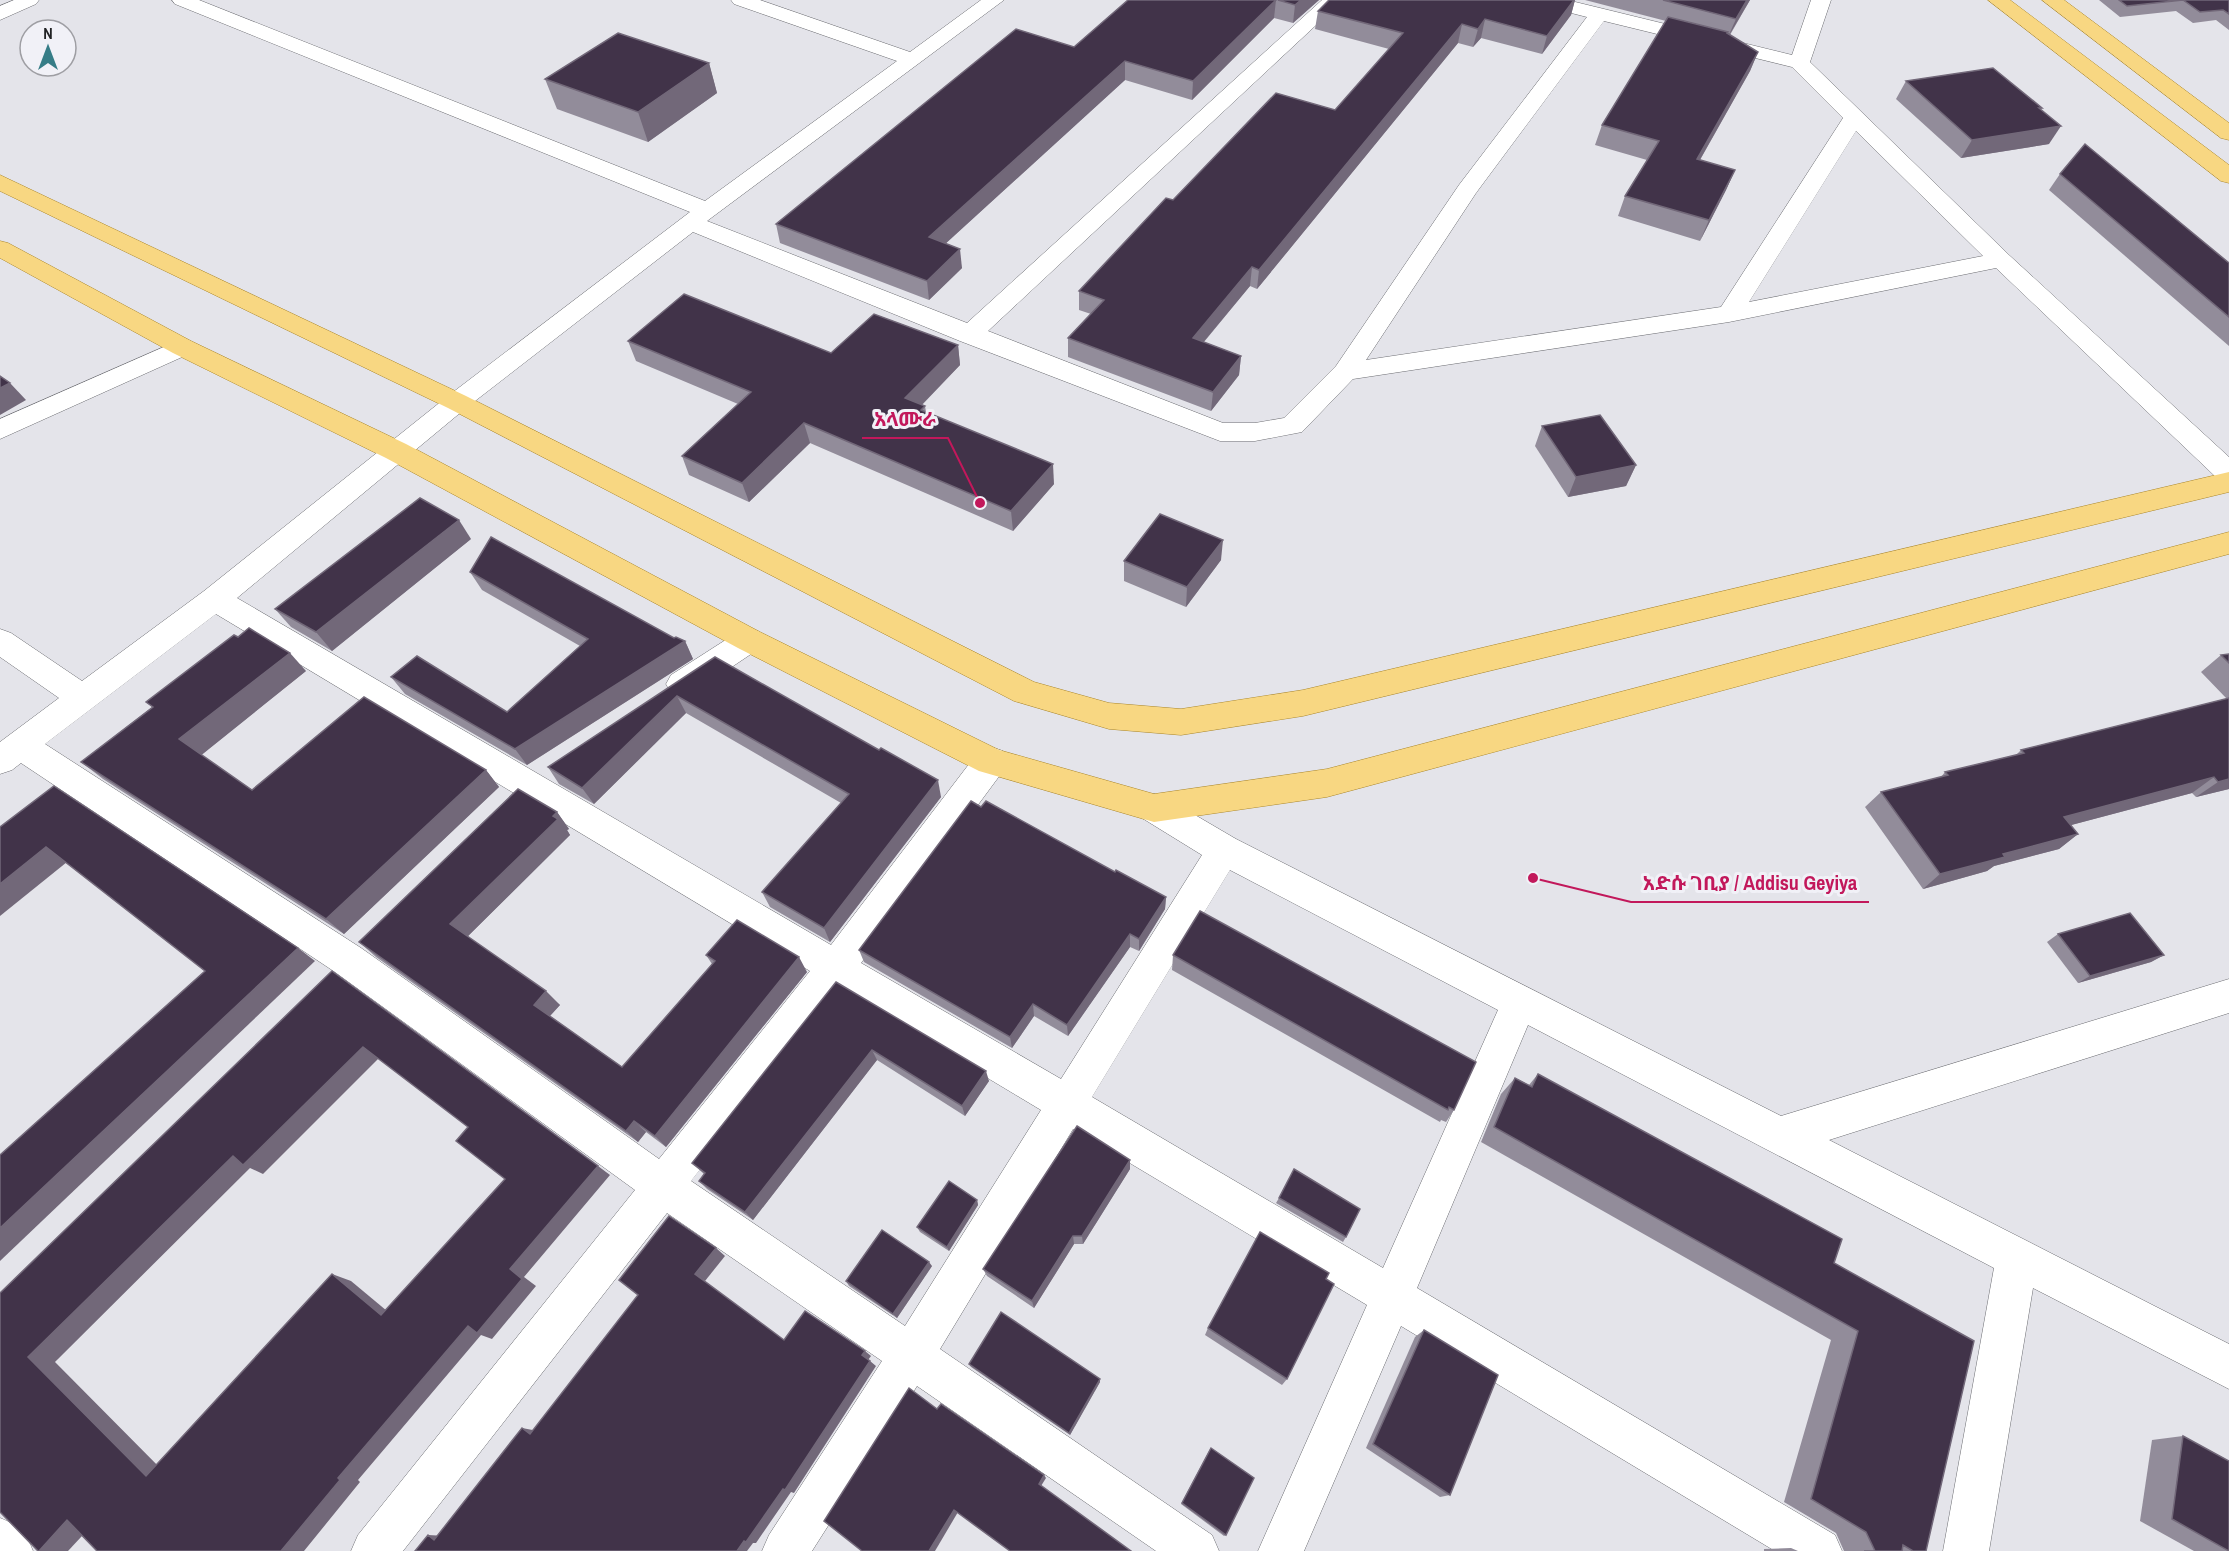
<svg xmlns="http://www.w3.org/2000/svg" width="2229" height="1551" viewBox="0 0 2229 1551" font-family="'Archivo Narrow','Noto Sans Ethiopic',sans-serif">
<rect width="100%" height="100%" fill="#e4e4ea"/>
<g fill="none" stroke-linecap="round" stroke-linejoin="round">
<defs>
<g id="minor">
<path d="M 14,0 L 39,0 L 36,4 L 0,20 L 0,6 Z"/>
<path d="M 172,0 L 199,0 L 705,201 L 897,61 L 734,4 L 731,0 L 760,0 L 910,52 L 981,0 L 1004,0 L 707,221 L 967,323 L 1322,0 L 1343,0 L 988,331 L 1223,423 L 1255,423 L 1284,418 L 1336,366 L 1459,185 L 1587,17 L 1536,4 L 1533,0 L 1567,0 L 1792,55 L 1811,0 L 1831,0 L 1810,62 L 2009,255 L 2229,457 L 2229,483 L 2219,480 L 1996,268 L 1729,322 L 1353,379 L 1302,432 L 1255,441 L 1220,441 L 960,341 L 693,232 L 466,408 L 237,598 L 831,945 L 979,751 L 991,747 L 1003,751 L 1007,761 L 1003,771 L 861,963 L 1061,1079 L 1202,855 L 1142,818 L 1137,808 L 1142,798 L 1154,794 L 1166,798 L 1236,839 L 1781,1116 L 2229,979 L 2229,1013 L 1829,1140 L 2229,1344 L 2229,1389 L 2033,1288 L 1989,1551 L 1943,1551 L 1994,1268 L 1528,1025 L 1417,1288 L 1835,1535 L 1842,1551 L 1775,1551 L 1401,1326 L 1304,1551 L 1258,1551 L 1367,1305 L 1073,1129 L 940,1349 L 1212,1535 L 1219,1551 L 1156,1551 L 917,1386 L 812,1551 L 762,1551 L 769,1535 L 882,1361 L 667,1213 L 403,1551 L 351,1551 L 358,1535 L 635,1190 L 335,972 L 21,763 L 12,770 L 0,774 L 0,742 L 59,698 L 0,657 L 0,629 L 11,633 L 82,681 L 204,591 L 448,396 L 690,212 L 175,4 ZM 1604,21 L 1792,67 L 1843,118 L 1721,307 L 1366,360 L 1476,193 ZM 1856,131 L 1983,256 L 1749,302 ZM 216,614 L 810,971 L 659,1159 L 361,948 L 45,744 ZM 1230,870 L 1498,1010 L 1383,1268 L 1092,1097 ZM 841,990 L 1041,1110 L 905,1326 L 691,1181 Z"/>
<path d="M 182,339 L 191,341 L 195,347 L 191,353 L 0,439 L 0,419 Z"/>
<path d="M 749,628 L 760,632 L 764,640 L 760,648 L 693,693 L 682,697 L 671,693 L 666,684 L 671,675 L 738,632 Z"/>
<path d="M 0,1518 C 18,1525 26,1533 33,1551 L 0,1551 Z"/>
</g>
<g id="major">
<path d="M 1988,0 L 2010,0 L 2229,165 L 2229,183 L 2221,181 Z"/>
<path d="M 2042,0 L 2064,0 L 2229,123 L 2229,140 L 2221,138 Z"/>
<path d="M 0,175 L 466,396 L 1034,682 L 1109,703 L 1181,709 L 1303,690 L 2229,472 L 2229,492 L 1303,716 L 1181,735 L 1109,729 L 1014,701 L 448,408 L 0,191 Z"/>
<path d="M 0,241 L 8,243 L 191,341 L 406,444 L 760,632 L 999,750 L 1154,794 L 1327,769 L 2229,532 L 2229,554 L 1327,797 L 1154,822 L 979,771 L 738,648 L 386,458 L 173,353 L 0,258 Z"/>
</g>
</defs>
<use href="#minor" stroke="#6c6d72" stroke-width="1"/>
<use href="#major" stroke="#aa862a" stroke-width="1"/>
<use href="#minor" fill="#fff" fill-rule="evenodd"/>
<use href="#major" fill="#f8d782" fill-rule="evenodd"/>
</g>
<g fill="#928c9a">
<path d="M 1128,0 L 1319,0 L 1293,23 L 1274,18 L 1192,100 L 1125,80 L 946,243 L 962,268 L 929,300 L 780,243 L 776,224 L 1074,47 Z"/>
<path d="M 1329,0 L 1575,0 L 1571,15 L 1542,54 L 1481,38 L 1473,47 L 1458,43 L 1257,289 L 1250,286 L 1204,342 L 1241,356 L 1239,375 L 1211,411 L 1068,357 L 1068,338 L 1091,314 L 1079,310 L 1079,291 L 1173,200 L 1335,110 L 1389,49 L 1315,29 L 1318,11 Z"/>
<path d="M 1585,0 L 1750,0 L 1730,35 L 1758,52 L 1750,71 L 1700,160 L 1735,170 L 1726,190 L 1700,241 L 1618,216 L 1625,196 L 1647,160 L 1595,145 L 1602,125 L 1666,21 Z"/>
<path d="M 2099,0 L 2229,0 L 2229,30 L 2216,20 L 2193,23 L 2176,11 L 2120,17 Z"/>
<path d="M 709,63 L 717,93 L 648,142 L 557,109 L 545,79 Z"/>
<path d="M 1906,81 L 2042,108 L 2040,110 L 2049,144 L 1961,158 L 1896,99 Z"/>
<path d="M 2060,174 L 2229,263 L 2229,346 L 2049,190 Z"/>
<path d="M 628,341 L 831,353 L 958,345 L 960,365 L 922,405 L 925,406 L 926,412 L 1054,484 L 1013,531 L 810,443 L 749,502 L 689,475 L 682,456 L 738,404 L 636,361 Z"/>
<path d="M 1542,426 L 1636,465 L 1626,486 L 1568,497 L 1535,446 Z"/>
<path d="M 471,539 L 332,651 L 291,627 L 275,609 Z"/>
<path d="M 1221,560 L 1186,607 L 1124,581 L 1124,561 Z"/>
<path d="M 470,572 L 685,641 L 693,659 L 527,765 L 405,694 L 391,677 L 507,712 L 580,646 L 482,590 Z"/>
<path d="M 2229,654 L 2229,789 L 2196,797 L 2192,793 L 2071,825 L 2078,834 L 2059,849 L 1994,866 L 1987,871 L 1923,889 L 1865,807 L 1881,792 L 1941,777 L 1945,772 L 2016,755 L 2021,750 L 2227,699 L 2201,672 L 2221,655 Z"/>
<path d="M 715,657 L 941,797 L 830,942 L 770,907 L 762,892 L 841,803 L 686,713 L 594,804 L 559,784 L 548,767 Z"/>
<path d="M 306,671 L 201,755 L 252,790 L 486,770 L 499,787 L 344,934 L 103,779 L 81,762 L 152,707 L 146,702 Z"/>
<path d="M 981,807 L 1166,897 L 1165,909 L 1139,951 L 1130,947 L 1068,1036 L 1034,1016 L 1012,1048 L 864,962 L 859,950 Z"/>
<path d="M 557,812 L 569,829 L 567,830 L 570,835 L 467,937 L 560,1005 L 550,1016 L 622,1067 L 712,964 L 706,955 L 807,972 L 666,1147 L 646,1132 L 638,1142 L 376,957 L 359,942 Z"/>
<path d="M 2058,934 L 2164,955 L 2151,962 L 2078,983 L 2047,942 Z"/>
<path d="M 1173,955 L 1454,1110 L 1446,1122 L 1441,1120 L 1440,1122 L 1172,970 Z"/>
<path d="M 836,982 L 989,1081 L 965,1116 L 877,1060 L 753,1220 L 707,1189 L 699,1181 L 704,1174 L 692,1163 Z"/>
<path d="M 1538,1074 L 1834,1263 L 1974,1341 L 1926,1551 L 1844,1551 L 1836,1533 L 1784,1502 L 1831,1340 L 1481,1142 L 1501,1094 L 1515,1078 L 1529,1085 Z"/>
<path d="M 1130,1160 L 1130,1169 L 1083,1244 L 1074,1244 L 1034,1308 L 987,1276 L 983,1269 Z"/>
<path d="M 1279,1198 L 1346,1237 L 1343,1242 L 1276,1203 Z"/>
<path d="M 977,1200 L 978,1205 L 949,1251 L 920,1232 L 917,1227 Z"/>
<path d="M 932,1266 L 897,1318 L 849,1286 L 846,1281 Z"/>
<path d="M 1208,1328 L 1287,1379 L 1282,1385 L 1205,1335 Z"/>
<path d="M 1424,1330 L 1450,1495 L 1440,1497 L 1366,1448 L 1415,1337 Z"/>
<path d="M 969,1364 L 1100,1382 L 1070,1435 L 971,1367 Z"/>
<path d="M 2183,1436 L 2229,1551 L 2194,1551 L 2140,1521 L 2152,1440 Z"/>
<path d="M 1210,1449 L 1226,1535 L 1224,1536 L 1181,1504 Z"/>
<path d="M 1791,1548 L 1798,1551 L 1764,1551 L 1764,1549 Z"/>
</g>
<g fill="#726879">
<path d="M 1276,0 L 1274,18 L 1192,100 L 1193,81 Z"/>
<path d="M 1301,0 L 1319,0 L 1293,23 L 1295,5 Z"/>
<path d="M 1574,0 L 1575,0 L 1571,15 L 1542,54 L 1547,36 Z"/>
<path d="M 1747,0 L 1750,0 L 1728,37 L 1736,19 Z"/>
<path d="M 1485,19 L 1481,38 L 1473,47 L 1478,29 Z"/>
<path d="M 1462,24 L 1458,43 L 1257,289 L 1259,270 Z"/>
<path d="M 1758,52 L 1750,71 L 1689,179 L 1697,159 Z"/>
<path d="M 1125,61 L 1125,80 L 932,256 L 929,237 Z"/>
<path d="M 709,63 L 717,93 L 648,142 L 638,112 Z"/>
<path d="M 2061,126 L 2049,144 L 1961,158 L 1972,140 Z"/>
<path d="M 1735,170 L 1726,190 L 1700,241 L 1709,220 Z"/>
<path d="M 960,249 L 962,268 L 929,300 L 927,281 Z"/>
<path d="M 1252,267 L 1250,286 L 1191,357 L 1193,338 Z"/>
<path d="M 958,345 L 960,365 L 909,418 L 905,398 Z"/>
<path d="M 1241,356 L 1239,375 L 1211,411 L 1213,392 Z"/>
<path d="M 10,383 L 26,400 L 0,415 L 0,388 Z"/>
<path d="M 804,423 L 810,443 L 749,502 L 742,483 Z"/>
<path d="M 1053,464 L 1054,484 L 1013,531 L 1011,511 Z"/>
<path d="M 1636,465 L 1626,486 L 1568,497 L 1576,477 Z"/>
<path d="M 459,520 L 471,539 L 332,651 L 316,632 Z"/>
<path d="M 1223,540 L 1221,560 L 1186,607 L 1187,587 Z"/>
<path d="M 685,641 L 693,659 L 527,765 L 515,749 Z"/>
<path d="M 290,653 L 306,671 L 199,757 L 179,739 Z"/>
<path d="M 677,696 L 686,713 L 594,804 L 582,788 Z"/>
<path d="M 486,770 L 499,787 L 344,934 L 326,919 Z"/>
<path d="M 2214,777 L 2192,793 L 2045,832 L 2064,817 Z"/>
<path d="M 2229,779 L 2229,789 L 2196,797 L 2218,782 Z"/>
<path d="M 938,780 L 941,797 L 830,942 L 824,928 Z"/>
<path d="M 557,812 L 569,829 L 567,830 L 570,835 L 465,939 L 450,924 Z"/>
<path d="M 2078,834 L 2059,849 L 1994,866 L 1987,871 L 1923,889 L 1940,874 L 2003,854 Z"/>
<path d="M 46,847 L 67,862 L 0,916 L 0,884 Z"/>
<path d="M 1166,897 L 1165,909 L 1139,951 L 1139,939 Z"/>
<path d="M 1130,934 L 1130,947 L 1068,1036 L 1067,1025 Z"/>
<path d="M 298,948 L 315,961 L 0,1261 L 0,1228 Z"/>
<path d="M 2164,955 L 2151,962 L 2078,983 L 2090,976 Z"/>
<path d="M 799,957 L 807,972 L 666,1147 L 655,1136 Z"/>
<path d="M 546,991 L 560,1005 L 548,1018 L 534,1005 Z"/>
<path d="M 1033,1004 L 1034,1016 L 1012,1048 L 1010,1037 Z"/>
<path d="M 363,1047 L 379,1058 L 263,1174 L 250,1168 L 55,1362 L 171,1479 L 146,1476 L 28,1357 L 233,1156 Z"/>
<path d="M 872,1050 L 877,1060 L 753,1220 L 745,1212 Z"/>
<path d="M 986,1071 L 989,1081 L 965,1116 L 962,1106 Z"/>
<path d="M 634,1121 L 646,1132 L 638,1142 L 626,1131 Z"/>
<path d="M 1130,1160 L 1130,1169 L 1083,1244 L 1082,1236 Z"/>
<path d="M 598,1166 L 610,1175 L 524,1277 L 536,1286 L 492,1339 L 481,1335 L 358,1480 L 360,1482 L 304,1551 L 281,1551 L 338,1478 L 510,1269 Z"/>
<path d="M 977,1200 L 978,1205 L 949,1251 L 947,1247 Z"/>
<path d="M 1073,1236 L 1074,1244 L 1034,1308 L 1032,1301 Z"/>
<path d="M 716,1248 L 725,1256 L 705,1281 L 695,1274 Z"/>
<path d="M 929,1262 L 932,1266 L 897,1318 L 893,1314 Z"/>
<path d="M 332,1274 L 351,1281 L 399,1321 L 381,1315 Z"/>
<path d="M 865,1351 L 871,1356 L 868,1360 L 862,1355 Z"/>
<path d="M 870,1361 L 876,1366 L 794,1493 L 791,1492 L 756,1543 L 753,1543 L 747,1551 L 737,1551 Z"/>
<path d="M 1100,1379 L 1100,1382 L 1070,1435 L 1069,1433 Z"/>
<path d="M 522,1428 L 538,1431 L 530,1434 Z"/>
<path d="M 1044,1475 L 1046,1478 L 1041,1486 L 1039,1484 Z"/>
<path d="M 954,1510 L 958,1512 L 935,1551 L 929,1551 Z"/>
<path d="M 67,1520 L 95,1522 L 68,1551 L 39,1551 Z"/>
<path d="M 428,1535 L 446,1536 L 434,1540 Z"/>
</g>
<g fill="#413349" stroke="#726879" stroke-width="1.5" fill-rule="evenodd">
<path d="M 1128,0 L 1276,0 L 1193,81 L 1125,61 L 929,237 L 960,249 L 927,281 L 776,224 L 1016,29 L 1074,47 Z"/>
<path d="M 1278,0 L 1301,0 L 1295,5 Z"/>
<path d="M 1329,0 L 1574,0 L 1547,36 L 1485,19 L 1478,29 L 1462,24 L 1259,270 L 1252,267 L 1193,338 L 1241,356 L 1213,392 L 1068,338 L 1104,300 L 1079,291 L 1166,198 L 1173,200 L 1276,93 L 1335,110 L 1403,33 L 1318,11 Z"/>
<path d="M 1663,0 L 1747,0 L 1736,19 Z"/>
<path d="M 2119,0 L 2229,0 L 2229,14 L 2223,10 L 2200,12 L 2183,0 L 2127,6 Z"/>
<path d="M 1668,17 L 1728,32 L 1727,33 L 1758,52 L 1697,159 L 1735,170 L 1709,220 L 1625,196 L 1659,141 L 1602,125 Z"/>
<path d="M 618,33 L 709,63 L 638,112 L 545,79 Z"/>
<path d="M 1993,68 L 2042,108 L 2039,108 L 2061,126 L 1972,140 L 1906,81 Z"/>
<path d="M 2085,144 L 2229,263 L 2229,317 L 2060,174 Z"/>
<path d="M 684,294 L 831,353 L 874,314 L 958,345 L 905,398 L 925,406 L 921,410 L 1053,464 L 1011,511 L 804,423 L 742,483 L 682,456 L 751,392 L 628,341 Z"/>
<path d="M 0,376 L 10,383 L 0,388 Z"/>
<path d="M 1600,415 L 1636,465 L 1576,477 L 1542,426 Z"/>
<path d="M 420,498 L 459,520 L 316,632 L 275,609 Z"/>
<path d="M 1160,514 L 1223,540 L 1187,587 L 1124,561 Z"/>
<path d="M 491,537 L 674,638 L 676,637 L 685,641 L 515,749 L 391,677 L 417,656 L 507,712 L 588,639 L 470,572 Z"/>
<path d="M 249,628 L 290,653 L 179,739 L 252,790 L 364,697 L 486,770 L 326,919 L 81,762 L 153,707 L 146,702 L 234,635 L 238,637 Z"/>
<path d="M 2229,654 L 2229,663 L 2221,655 Z"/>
<path d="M 715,657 L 879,750 L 881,748 L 938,780 L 824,928 L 762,892 L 849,794 L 677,696 L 582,788 L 548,767 Z"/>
<path d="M 2229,698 L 2229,779 L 2218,782 L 2214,777 L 2064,817 L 2078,834 L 2003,854 L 2005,857 L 1940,874 L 1881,792 L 1948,775 L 1945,772 L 2024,753 L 2021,750 Z"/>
<path d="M 54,786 L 298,948 L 0,1228 L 0,1155 L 205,971 L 46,847 L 0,884 L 0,827 Z"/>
<path d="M 518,789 L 557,812 L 553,816 L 558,819 L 450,924 L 546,991 L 534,1005 L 622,1067 L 715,961 L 706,955 L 737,920 L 799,957 L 655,1136 L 634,1121 L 626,1131 L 359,942 Z"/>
<path d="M 971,801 L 981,807 L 986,801 L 1115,872 L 1116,870 L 1166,897 L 1139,939 L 1130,934 L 1067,1025 L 1033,1004 L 1010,1037 L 859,950 Z"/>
<path d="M 1200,911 L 1476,1062 L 1454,1110 L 1449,1107 L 1448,1110 L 1173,955 Z"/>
<path d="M 2130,913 L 2164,955 L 2090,976 L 2058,934 Z"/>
<path d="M 332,971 L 598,1166 L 510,1269 L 522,1279 L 477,1333 L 468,1326 L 338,1478 L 340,1480 L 281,1551 L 97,1551 L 67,1520 L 39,1551 L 38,1551 L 0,1512 L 0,1293 ZM 363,1047 L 468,1127 L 456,1141 L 505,1179 L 381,1315 L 332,1274 L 146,1476 L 28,1357 L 233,1156 L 243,1165 Z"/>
<path d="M 836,982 L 986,1071 L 962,1106 L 872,1050 L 745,1212 L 699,1181 L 705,1173 L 692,1163 Z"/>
<path d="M 1538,1074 L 1842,1239 L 1834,1263 L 1974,1341 L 1926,1551 L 1913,1551 L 1903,1545 L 1902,1551 L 1864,1551 L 1875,1551 L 1866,1532 L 1811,1499 L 1858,1331 L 1494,1127 L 1515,1078 L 1532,1087 Z"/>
<path d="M 1077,1126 L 1130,1160 L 1082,1236 L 1073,1236 L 1032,1301 L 983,1269 Z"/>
<path d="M 1294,1169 L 1360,1209 L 1346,1237 L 1279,1198 Z"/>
<path d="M 949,1181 L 977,1200 L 947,1247 L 917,1227 Z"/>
<path d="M 669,1216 L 716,1248 L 695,1274 L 784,1340 L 805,1311 L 865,1351 L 862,1355 L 870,1361 L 785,1490 L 783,1489 L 746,1542 L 744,1541 L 737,1551 L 415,1551 L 428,1535 L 434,1540 L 522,1428 L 530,1434 L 638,1295 L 619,1280 Z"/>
<path d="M 882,1230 L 929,1262 L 893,1314 L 846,1281 Z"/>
<path d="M 1260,1232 L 1329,1273 L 1326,1279 L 1334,1284 L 1287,1379 L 1208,1328 Z"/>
<path d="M 1001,1312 L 1100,1379 L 1069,1433 L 969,1364 Z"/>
<path d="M 1424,1330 L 1498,1375 L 1450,1495 L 1373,1444 Z"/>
<path d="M 909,1388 L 937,1409 L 941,1404 L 1044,1475 L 1039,1484 L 1131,1551 L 1010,1551 L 954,1510 L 929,1551 L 862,1551 L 824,1521 Z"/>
<path d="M 2183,1436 L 2229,1461 L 2229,1551 L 2172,1519 Z"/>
<path d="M 1211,1448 L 1254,1478 L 1226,1535 L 1182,1503 Z"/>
</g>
<path fill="none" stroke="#c2185b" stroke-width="2" d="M980 503L948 438H862M1533 878L1631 902H1869"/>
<g fill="#c2185b" stroke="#f1f1f7" stroke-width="2">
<circle cx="980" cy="503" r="6"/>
<circle cx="1533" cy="878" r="6"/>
</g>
<g font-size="20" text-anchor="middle" font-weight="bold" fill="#c2185b" stroke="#f1f1f7" stroke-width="6" stroke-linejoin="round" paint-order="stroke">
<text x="905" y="426">አላሙራ</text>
<text x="1750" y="890">አድሱ ገቢያ / Addisu Geyiya</text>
</g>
<g transform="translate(48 48)"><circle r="28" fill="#f1f1f7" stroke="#9e9ea3" stroke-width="1.5"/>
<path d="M0-4.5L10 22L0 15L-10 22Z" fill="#367d87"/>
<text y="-9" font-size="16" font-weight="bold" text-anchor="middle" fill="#212224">N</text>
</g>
</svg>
